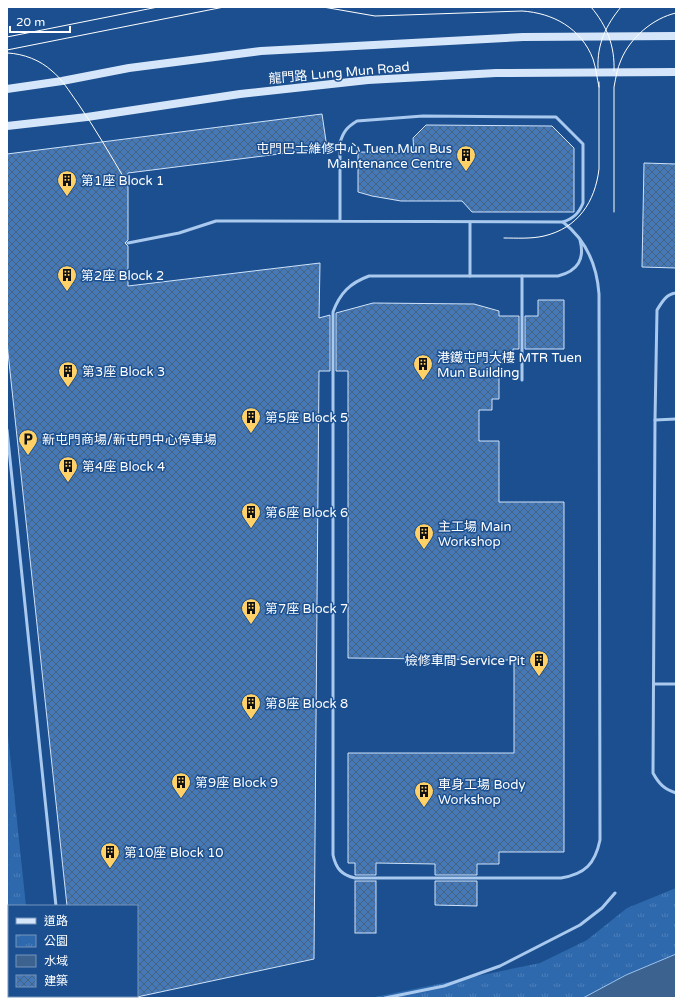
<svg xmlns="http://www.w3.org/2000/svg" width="683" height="1005" viewBox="0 0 683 1005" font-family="'Varela Round','Noto Sans TC',sans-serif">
<defs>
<pattern id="park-tufts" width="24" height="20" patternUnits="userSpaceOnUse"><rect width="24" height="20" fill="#2e69ad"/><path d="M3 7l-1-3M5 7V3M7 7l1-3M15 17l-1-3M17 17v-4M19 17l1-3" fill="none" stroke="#4d80b9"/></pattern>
<pattern id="building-cross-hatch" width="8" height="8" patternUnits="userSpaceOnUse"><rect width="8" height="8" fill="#4478b7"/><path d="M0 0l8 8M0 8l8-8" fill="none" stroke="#486282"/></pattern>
</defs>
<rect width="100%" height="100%" fill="#1b4f8f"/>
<g fill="url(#park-tufts)">
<path d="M 7,726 L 26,906 L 9,906 L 9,996 L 40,996 L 40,998 L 7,998 Z"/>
<path d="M 676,888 L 676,954 L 626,975 L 583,998 L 370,998 L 540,963 L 587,940 L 627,908 Z"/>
</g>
<path fill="#3c6290" stroke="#9cc4f0" d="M 676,954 L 676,998 L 583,998 L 626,975 Z"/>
<g fill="url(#building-cross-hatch)" stroke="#cfe3fa">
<path d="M 322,114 L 327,148 L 128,173 L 128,240 L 125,243 L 128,246 L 128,286 L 320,263 L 319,318 L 330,315 L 330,371 L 319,371 L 314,959 L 137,997 L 137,906 L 67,906 L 7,343 L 7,154 Z"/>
<path d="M 426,125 L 552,126 L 574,148 L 574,212 L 472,212 L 462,201 L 401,201 L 372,196 L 358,192 L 358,152 L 414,153 L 413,138 Z"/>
<path d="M 644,163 L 676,164 L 676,268 L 642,267 Z"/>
<path d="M 538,300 L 564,300 L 564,349 L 525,349 L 525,316 L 538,316 Z"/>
<path d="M 373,303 L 474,304 L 499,311 L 499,316 L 519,316 L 519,349 L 513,349 L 513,363 L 499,363 L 499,399 L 492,399 L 492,410 L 479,410 L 479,441 L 499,441 L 499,502 L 564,502 L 564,852 L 499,852 L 499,864 L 477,864 L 477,875 L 435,875 L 435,864 L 376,863 L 376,875 L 355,875 L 355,863 L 348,863 L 348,753 L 514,753 L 514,660 L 348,658 L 348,371 L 336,371 L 336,313 Z"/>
<rect x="355" y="881" width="21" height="52"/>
<path d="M 435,881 L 477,881 L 477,906 L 435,905 Z"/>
</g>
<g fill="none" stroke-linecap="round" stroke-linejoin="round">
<g stroke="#a9c9ee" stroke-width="3">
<path d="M 470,222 L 470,276"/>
<path d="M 563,222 C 586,240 597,266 599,294 L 600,840 C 595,864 585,874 561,878 L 355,878 C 342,875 336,869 333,855 L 333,312 C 340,293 350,283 369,276 L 558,276 C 578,271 585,259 580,240"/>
<path d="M 128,243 L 179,233 L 216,221 L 563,222 C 574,218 579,213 583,203 L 583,144 L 556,117 L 423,116 L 357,121 C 347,127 343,132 340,143 L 340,221"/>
<path d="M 676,293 C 666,294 662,302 657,310 L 655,420 L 653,773 C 659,784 664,789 676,793"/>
<path d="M 522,380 L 522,276"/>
<path d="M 655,420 L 676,419"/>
<path d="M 7,430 L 56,906"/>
<path d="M 654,684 L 676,684"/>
<path d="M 72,996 L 73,998"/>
<path d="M 385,998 L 444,986 L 500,966 L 580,925 L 602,908 L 615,893"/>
</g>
<g stroke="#d6e6fa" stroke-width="8">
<path d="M 7,89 L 62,81 L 129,68 L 261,51 L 523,37 L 676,36"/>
<path d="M 7,126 L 87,117 L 240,94 L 368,80 L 496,73 L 676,72"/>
</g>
<g stroke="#fff" stroke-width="1">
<path d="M 323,7 L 375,16 L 522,11 C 553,13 581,28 593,59 C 596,68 597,78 599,87"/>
<path d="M 591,7 C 607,26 615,46 614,71"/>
<path d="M 7,37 L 158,7"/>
<path d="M 7,50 L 224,7"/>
<path d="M 8,53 C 24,54 40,60 52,71 C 62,79 69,91 77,102 C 95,128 111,156 127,183"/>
<path d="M 598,68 C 597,44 606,25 621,7"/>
<path d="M 614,212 L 614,87 C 616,77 617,69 621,60 C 630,38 653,18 676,13"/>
<path d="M 504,238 C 517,238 531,239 544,236 C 578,228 595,202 599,169 L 599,82"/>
</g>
</g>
<defs>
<symbol id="building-pin" viewBox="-11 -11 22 30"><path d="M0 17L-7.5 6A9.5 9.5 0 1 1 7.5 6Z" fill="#ffd166" stroke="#1b4f8f"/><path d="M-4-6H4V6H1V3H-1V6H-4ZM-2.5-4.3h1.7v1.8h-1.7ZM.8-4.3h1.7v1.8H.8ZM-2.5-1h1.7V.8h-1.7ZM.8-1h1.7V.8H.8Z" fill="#111"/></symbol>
<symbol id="parking-pin" viewBox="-11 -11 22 30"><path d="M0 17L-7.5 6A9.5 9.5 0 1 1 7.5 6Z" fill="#ffd166" stroke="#1b4f8f"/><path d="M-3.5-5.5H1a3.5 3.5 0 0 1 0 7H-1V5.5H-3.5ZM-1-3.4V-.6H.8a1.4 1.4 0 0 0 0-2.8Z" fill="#111"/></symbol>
</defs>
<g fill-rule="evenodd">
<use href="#building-pin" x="455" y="144" width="22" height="30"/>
<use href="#building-pin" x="56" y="169" width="22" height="30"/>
<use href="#building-pin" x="56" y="264" width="22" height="30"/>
<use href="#building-pin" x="412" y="353" width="22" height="30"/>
<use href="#building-pin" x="57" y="360" width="22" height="30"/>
<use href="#building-pin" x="240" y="406" width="22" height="30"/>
<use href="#parking-pin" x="17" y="428" width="22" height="30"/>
<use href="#building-pin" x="57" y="455" width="22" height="30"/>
<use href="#building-pin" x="240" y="501" width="22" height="30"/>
<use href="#building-pin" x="413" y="522" width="22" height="30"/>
<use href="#building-pin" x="240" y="597" width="22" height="30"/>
<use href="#building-pin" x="528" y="649" width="22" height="30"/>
<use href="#building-pin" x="240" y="692" width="22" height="30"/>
<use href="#building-pin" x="170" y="771" width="22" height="30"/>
<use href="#building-pin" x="413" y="780" width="22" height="30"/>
<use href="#building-pin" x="99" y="841" width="22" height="30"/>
</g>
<g text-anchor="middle" stroke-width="3" stroke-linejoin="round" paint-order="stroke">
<g font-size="13" fill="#fff" stroke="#1b4f8f">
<text transform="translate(339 72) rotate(-5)" y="5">龍門路 Lung Mun Road</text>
</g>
<g font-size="13" fill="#fff" stroke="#1b4f8f" text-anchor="start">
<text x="452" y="153" text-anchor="end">屯門巴士維修中心 Tuen Mun Bus<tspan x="452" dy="15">Maintenance Centre</tspan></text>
<text x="81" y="185">第1座 Block 1</text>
<text x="81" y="280">第2座 Block 2</text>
<text x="437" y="362">港鐵屯門大樓 MTR Tuen<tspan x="437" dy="15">Mun Building</tspan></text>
<text x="82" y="376">第3座 Block 3</text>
<text x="265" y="422">第5座 Block 5</text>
<text x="42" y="444">新屯門商場/新屯門中心停車場</text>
<text x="82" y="471">第4座 Block 4</text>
<text x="265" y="517">第6座 Block 6</text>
<text x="438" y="531">主工場 Main<tspan x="438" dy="15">Workshop</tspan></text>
<text x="265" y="613">第7座 Block 7</text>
<text x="525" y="665" text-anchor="end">檢修車間 Service Pit</text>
<text x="265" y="708">第8座 Block 8</text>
<text x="195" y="787">第9座 Block 9</text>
<text x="438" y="789">車身工場 Body<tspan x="438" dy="15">Workshop</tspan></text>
<text x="124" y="857">第10座 Block 10</text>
</g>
</g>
<rect width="683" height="1005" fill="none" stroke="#ffffff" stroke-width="16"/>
<rect x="8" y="905" width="130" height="92" fill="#1b4f8f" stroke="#7695bc"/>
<rect x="16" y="918" width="20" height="6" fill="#d6e6fa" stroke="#7695bc"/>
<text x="44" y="925" font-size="12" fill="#ffffff">道路</text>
<rect x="16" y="935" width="20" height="12" fill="url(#park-tufts)" stroke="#7695bc"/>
<text x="44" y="945" font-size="12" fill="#ffffff">公園</text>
<rect x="16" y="955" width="20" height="12" fill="#3c6290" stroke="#7695bc"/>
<text x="44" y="965" font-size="12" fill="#ffffff">水域</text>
<rect x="16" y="975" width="20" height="12" fill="url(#building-cross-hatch)" stroke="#7695bc"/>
<text x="44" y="985" font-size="12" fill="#ffffff">建築</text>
<path d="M10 26v6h60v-6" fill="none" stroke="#ffffff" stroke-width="2"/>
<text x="16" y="26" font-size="12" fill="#ffffff" stroke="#1b4f8f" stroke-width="3" paint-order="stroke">20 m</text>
</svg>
